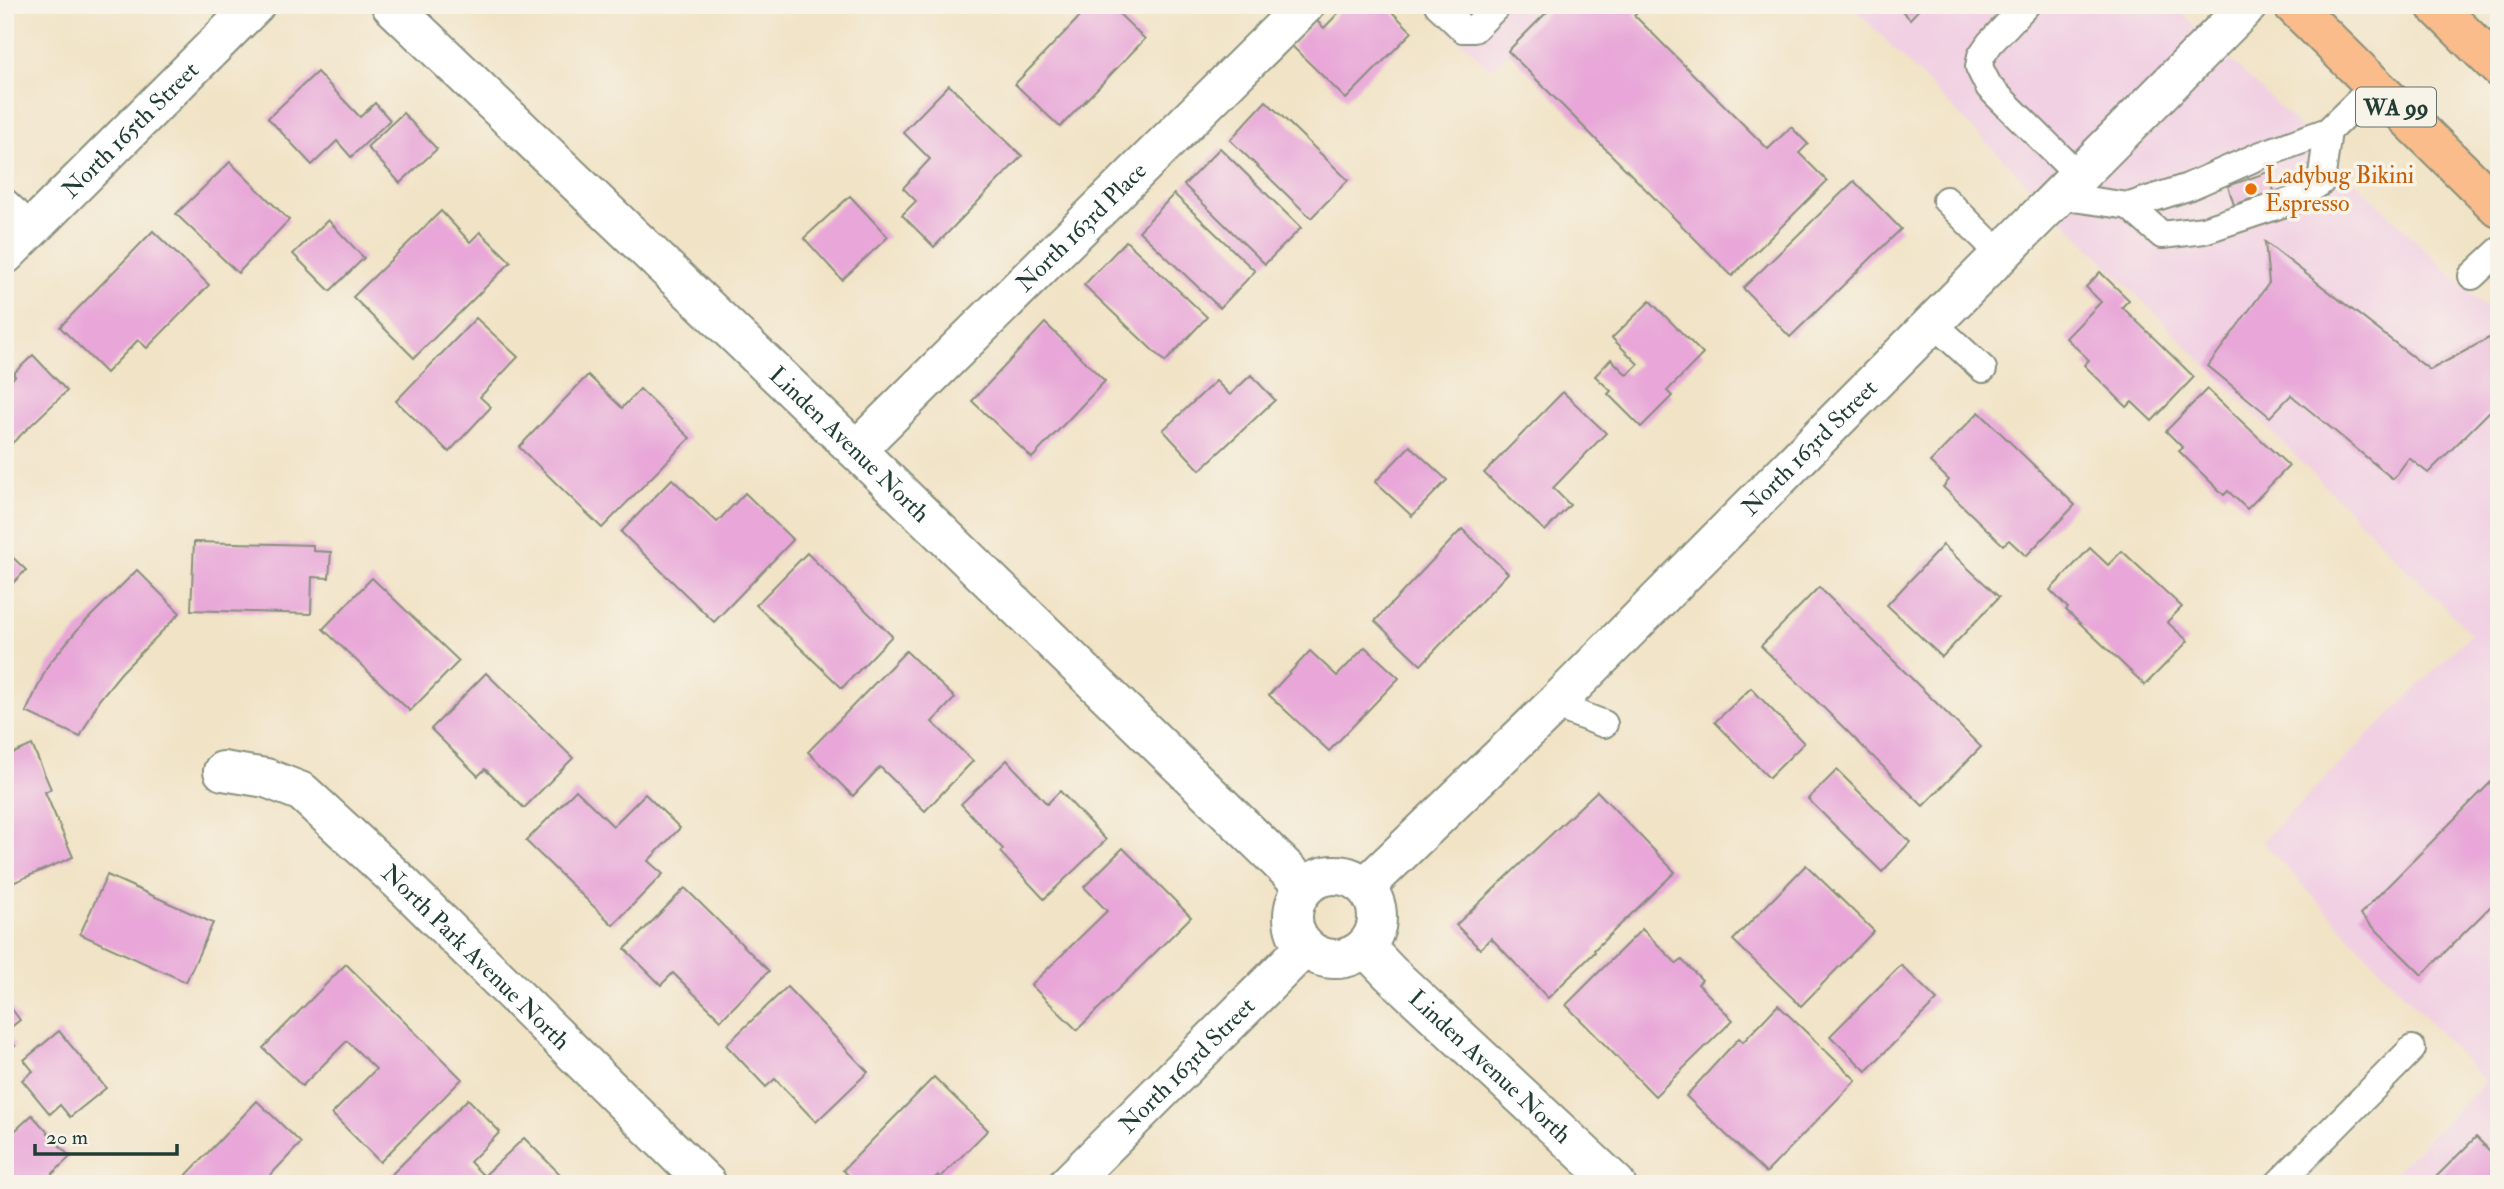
<svg xmlns="http://www.w3.org/2000/svg" width="2504" height="1189" viewBox="0 0 2504 1189" font-family="'IM FELL Double Pica',serif">
<rect width="100%" height="100%" fill="#f7f3e8"/>
<filter id="ink" filterUnits="userSpaceOnUse"><feTurbulence type="fractalNoise" baseFrequency=".0143" numOctaves="2"/><feDisplacementMap in="SourceGraphic" scale="14" xChannelSelector="R" yChannelSelector="G"/><feConvolveMatrix kernelMatrix="1 2 1 2 8 2 1 2 1" color-interpolation-filters="sRGB"/></filter>
<filter id="wash" filterUnits="userSpaceOnUse"><feTurbulence type="fractalNoise" baseFrequency=".00686" numOctaves="4" result="noise"/><feDisplacementMap in="SourceGraphic" scale="28" xChannelSelector="R" yChannelSelector="G"/><feGaussianBlur stdDeviation="1.57" result="paint"/><feColorMatrix in="noise" values="0 0 0 0 0 0 0 0 0 0 0 0 0 0 0 0 0 1.4 0 .05"/><feComposite in="paint" operator="in"/></filter>
<g filter="url(#wash)">
<rect width="100%" height="100%" fill="#f1e3c6"/>
<g fill="#f1d0e3">
<path d="M 1424,5 L 1554,5 L 1491,70 Z"/>
<path d="M 1851,5 L 2174,5 L 2499,321 L 2499,1184 L 2383,1184 L 2485,1082 L 2262,841 L 2471,634 Z"/>
</g>
<g id="blocks">
<g fill="#e8a7d8">
<path d="M 1091,5 L 1110,5 L 1145,39 L 1060,127 L 1015,84 Z"/>
<path d="M 1346,5 L 1385,5 L 1412,32 L 1346,99 L 1292,46 L 1316,20 L 1324,28 Z"/>
<path d="M 1554,5 L 1644,5 L 1634,15 L 1768,149 L 1791,127 L 1808,144 L 1799,153 L 1827,181 L 1732,276 L 1508,51 Z"/>
<path d="M 1896,5 L 1923,5 L 1910,19 Z"/>
<path d="M 317,72 L 360,117 L 375,103 L 390,120 L 351,157 L 337,141 L 312,165 L 268,118 Z"/>
<path d="M 949,85 L 1022,156 L 934,247 L 902,215 L 916,201 L 903,188 L 930,159 L 903,132 Z"/>
<path d="M 1266,101 L 1348,180 L 1311,218 L 1230,140 Z"/>
<path d="M 403,113 L 437,149 L 400,183 L 367,147 Z"/>
<path d="M 1220,148 L 1301,228 L 1265,264 L 1184,185 Z"/>
<path d="M 230,162 L 289,220 L 238,273 L 176,214 Z"/>
<path d="M 2268,172 L 2274,191 L 2234,205 L 2228,186 Z"/>
<path d="M 1854,181 L 1901,229 L 1790,337 L 1743,288 Z"/>
<path d="M 1174,194 L 1255,271 L 1220,308 L 1139,231 Z"/>
<path d="M 850,196 L 888,237 L 842,280 L 804,238 Z"/>
<path d="M 441,211 L 470,242 L 480,232 L 511,262 L 414,358 L 353,297 Z"/>
<path d="M 328,220 L 364,258 L 330,291 L 293,254 Z"/>
<path d="M 153,231 L 209,285 L 147,348 L 138,340 L 106,373 L 60,327 Z"/>
<path d="M 1126,241 L 1207,317 L 1165,362 L 1084,285 Z"/>
<path d="M 2265,242 L 2430,370 L 2489,338 L 2499,346 L 2499,402 L 2428,473 L 2409,458 L 2393,479 L 2291,395 L 2270,417 L 2208,366 L 2269,283 Z"/>
<path d="M 2100,272 L 2129,300 L 2122,307 L 2194,377 L 2152,421 L 2132,402 L 2127,407 L 2084,365 L 2089,360 L 2066,338 L 2101,302 L 2086,287 Z"/>
<path d="M 1650,301 L 1703,354 L 1667,391 L 1672,396 L 1641,427 L 1608,394 L 1611,391 L 1595,376 L 1611,359 L 1627,375 L 1638,364 L 1612,338 Z"/>
<path d="M 476,318 L 518,357 L 480,397 L 491,407 L 449,452 L 396,401 Z"/>
<path d="M 1045,323 L 1105,381 L 1032,458 L 972,401 Z"/>
<path d="M 33,355 L 67,391 L 5,450 L 5,386 L 15,376 L 13,374 Z"/>
<path d="M 588,375 L 622,408 L 640,389 L 690,438 L 602,528 L 519,447 Z"/>
<path d="M 1251,375 L 1275,400 L 1200,470 L 1163,430 L 1216,381 L 1230,395 Z"/>
<path d="M 2207,389 L 2289,466 L 2247,509 L 2228,491 L 2224,495 L 2179,451 L 2183,448 L 2166,431 Z"/>
<path d="M 1563,392 L 1606,433 L 1553,488 L 1570,505 L 1545,531 L 1484,473 Z"/>
<path d="M 1979,412 L 2075,505 L 2026,556 L 2009,540 L 2003,545 L 1943,487 L 1949,480 L 1930,462 Z"/>
<path d="M 1410,446 L 1447,480 L 1412,516 L 1375,482 Z"/>
<path d="M 672,479 L 717,522 L 745,493 L 793,540 L 714,622 L 621,532 Z"/>
<path d="M 1462,529 L 1508,573 L 1421,665 L 1375,621 Z"/>
<path d="M 194,542 L 313,545 L 313,551 L 331,552 L 329,578 L 312,577 L 311,614 L 191,610 Z"/>
<path d="M 1943,545 L 1999,597 L 1942,657 L 1887,605 Z"/>
<path d="M 2090,548 L 2108,565 L 2122,551 L 2182,607 L 2167,622 L 2188,641 L 2145,685 L 2066,610 L 2068,608 L 2050,590 Z"/>
<path d="M 5,550 L 26,570 L 5,591 Z"/>
<path d="M 807,553 L 892,636 L 842,688 L 756,605 Z"/>
<path d="M 137,570 L 180,613 L 121,673 L 99,700 L 80,737 L 26,712 L 48,665 L 77,630 Z"/>
<path d="M 372,578 L 459,661 L 410,711 L 323,629 Z"/>
<path d="M 1819,587 L 1981,747 L 1923,806 L 1761,646 Z"/>
<path d="M 1365,647 L 1399,678 L 1329,751 L 1269,695 L 1310,651 L 1337,676 Z"/>
<path d="M 906,651 L 955,698 L 932,722 L 973,761 L 925,811 L 880,767 L 853,796 L 808,752 Z"/>
<path d="M 486,673 L 573,758 L 524,808 L 485,769 L 478,776 L 431,729 Z"/>
<path d="M 1751,688 L 1804,743 L 1769,778 L 1715,722 Z"/>
<path d="M 32,745 L 51,789 L 45,792 L 73,857 L 8,885 L 5,879 L 5,757 Z"/>
<path d="M 1007,760 L 1047,804 L 1060,791 L 1106,840 L 1044,899 L 1000,852 L 1003,849 L 961,804 Z"/>
<path d="M 1837,770 L 1910,842 L 1882,872 L 1808,799 Z"/>
<path d="M 2499,774 L 2499,898 L 2422,975 L 2360,914 Z"/>
<path d="M 576,790 L 613,826 L 645,794 L 680,828 L 648,861 L 663,874 L 613,925 L 526,841 Z"/>
<path d="M 1597,791 L 1675,872 L 1594,950 L 1595,952 L 1548,998 L 1491,938 L 1480,949 L 1456,925 Z"/>
<path d="M 1123,848 L 1191,917 L 1077,1030 L 1031,985 L 1107,911 L 1084,887 Z"/>
<path d="M 1806,865 L 1874,931 L 1801,1006 L 1733,940 Z"/>
<path d="M 107,875 L 213,923 L 186,982 L 80,934 Z"/>
<path d="M 685,888 L 769,971 L 721,1020 L 673,973 L 661,985 L 625,949 Z"/>
<path d="M 1642,929 L 1677,964 L 1682,960 L 1702,980 L 1698,984 L 1733,1020 L 1655,1096 L 1566,1005 Z"/>
<path d="M 346,964 L 462,1079 L 380,1162 L 332,1114 L 376,1069 L 347,1041 L 302,1086 L 263,1048 Z"/>
<path d="M 1901,965 L 1937,1000 L 1866,1071 L 1830,1036 Z"/>
<path d="M 787,987 L 868,1072 L 816,1122 L 775,1079 L 766,1087 L 726,1045 Z"/>
<path d="M 5,1000 L 20,1020 L 5,1032 Z"/>
<path d="M 1778,1005 L 1856,1080 L 1766,1173 L 1686,1096 L 1739,1038 L 1743,1042 Z"/>
<path d="M 59,1031 L 106,1088 L 70,1117 L 60,1105 L 50,1114 L 22,1080 L 33,1071 L 24,1060 Z"/>
<path d="M 5,1033 L 15,1046 L 5,1053 Z"/>
<path d="M 934,1077 L 988,1130 L 940,1178 L 938,1175 L 929,1184 L 857,1184 L 843,1170 Z"/>
<path d="M 468,1099 L 500,1132 L 470,1162 L 484,1176 L 524,1138 L 565,1179 L 561,1184 L 388,1184 L 393,1178 L 391,1175 Z"/>
<path d="M 257,1101 L 301,1143 L 262,1184 L 178,1184 Z"/>
<path d="M 32,1115 L 70,1157 L 42,1184 L 5,1184 L 5,1140 Z"/>
<path d="M 2476,1137 L 2499,1160 L 2499,1184 L 2429,1184 Z"/>
</g>
</g>
</g>
<g filter="url(#ink)">
<use href="#blocks" fill-opacity="0" stroke="#88907d" stroke-width="2"/>
<g fill="none" stroke-linecap="round" stroke-linejoin="round">
<defs>
<g id="service">
<path d="M 1438,5 L 1463,29 L 1474,29 L 1498,5"/>
<path d="M 2026,5 L 1990,43 L 1981,56 L 1979,67 L 1989,87 L 2079,176"/>
<path d="M 2059,196 L 2129,206 L 2188,187 L 2261,155 L 2328,131 L 2374,86"/>
<path d="M 1946,200 L 2000,254"/>
<path d="M 5,202 L 33,228"/>
<path d="M 2129,206 L 2162,235 L 2204,230 L 2294,200 L 2321,182 L 2328,131"/>
<path d="M 2472,276 L 2499,251"/>
<path d="M 1933,323 L 1983,369"/>
<path d="M 1554,705 L 1604,724"/>
<path d="M 2278,1184 L 2412,1049"/>
</g>
<g id="minor">
<path id="s1" d="M 391,5 L 856,450 L 1305,887"/>
<path id="s2" d="M 856,450 L 1305,5"/>
<path id="s3" d="M 223,771 L 266,778 L 302,792 L 401,883 L 707,1184"/>
<circle cx="1335" cy="917" r="42"/>
<path id="s4" d="M 1365,887 L 1554,705 L 2248,5"/>
<path id="s5" d="M 1365,947 L 1390,973 L 1616,1184"/>
<path id="s6" d="M 1068,1184 L 1305,947"/>
</g>
<g id="tertiary">
<path id="s7" d="M 5,255 L 255,5"/>
</g>
<g id="trunk">
<path d="M 2293,5 L 2499,208"/>
<path d="M 2435,5 L 2499,68"/>
</g>
</defs>
<use href="#service" stroke="#88907d" stroke-width="30"/>
<use href="#minor" stroke="#88907d" stroke-width="42"/>
<use href="#tertiary" stroke="#88907d" stroke-width="42"/>
<use href="#trunk" stroke="#88907d" stroke-width="42"/>
<use href="#service" stroke="#fff" stroke-width="26"/>
<use href="#minor" stroke="#fff" stroke-width="38"/>
<use href="#tertiary" stroke="#fff" stroke-width="38"/>
<use href="#trunk" stroke="#f9bc8a" stroke-width="38"/>
</g>
</g>
<circle fill="#e8710a" stroke="#f7f3e8" stroke-width="2.5" cx="2251" cy="189" r="7"/>
<g text-anchor="middle" stroke-width="7" stroke-linejoin="round" paint-order="stroke">
<rect fill="#f7f3e8" stroke="#60746a" stroke-width="2" x="2356" y="87.5" width="80" height="39" rx="5"/>
<g font-size="23" font-weight="bold" fill="#1f3d34">
<text x="2396" y="115">WA 99</text>
</g>
<g font-size="24" fill="#1f3d34" stroke="#f7f3e8">
<text dy="8" stroke="none"><textPath href="#s7" startOffset="177">North 165th Street</textPath></text>
<text dy="8" stroke="none"><textPath href="#s2" startOffset="317">North 163rd Place</textPath></text>
<text dy="8" stroke="none"><textPath href="#s1" startOffset="635">Linden Avenue North</textPath></text>
<text dy="8" stroke="none"><textPath href="#s4" startOffset="625">North 163rd Street</textPath></text>
<text dy="8" stroke="none"><textPath href="#s3" startOffset="322">North Park Avenue North</textPath></text>
<text dy="8" stroke="none"><textPath href="#s6" startOffset="168">North 163rd Street</textPath></text>
<text dy="8" stroke="none"><textPath href="#s5" startOffset="173">Linden Avenue North</textPath></text>
</g>
<g font-size="24" fill="#c56008" stroke="#f7f3e8" text-anchor="start">
<text x="2265" y="183">Ladybug Bikini<tspan x="2265" dy="28">Espresso</tspan></text>
</g>
</g>
<rect width="2504" height="1189" fill="none" stroke="#f7f3e8" stroke-width="28"/>
<path d="M35 1144v10h142v-10" fill="none" stroke="#1f3d34" stroke-width="3.5"/>
<text x="46" y="1144" font-size="21" fill="#1f3d34" stroke="#f7f3e8" stroke-width="5" paint-order="stroke">20 m</text>
</svg>
